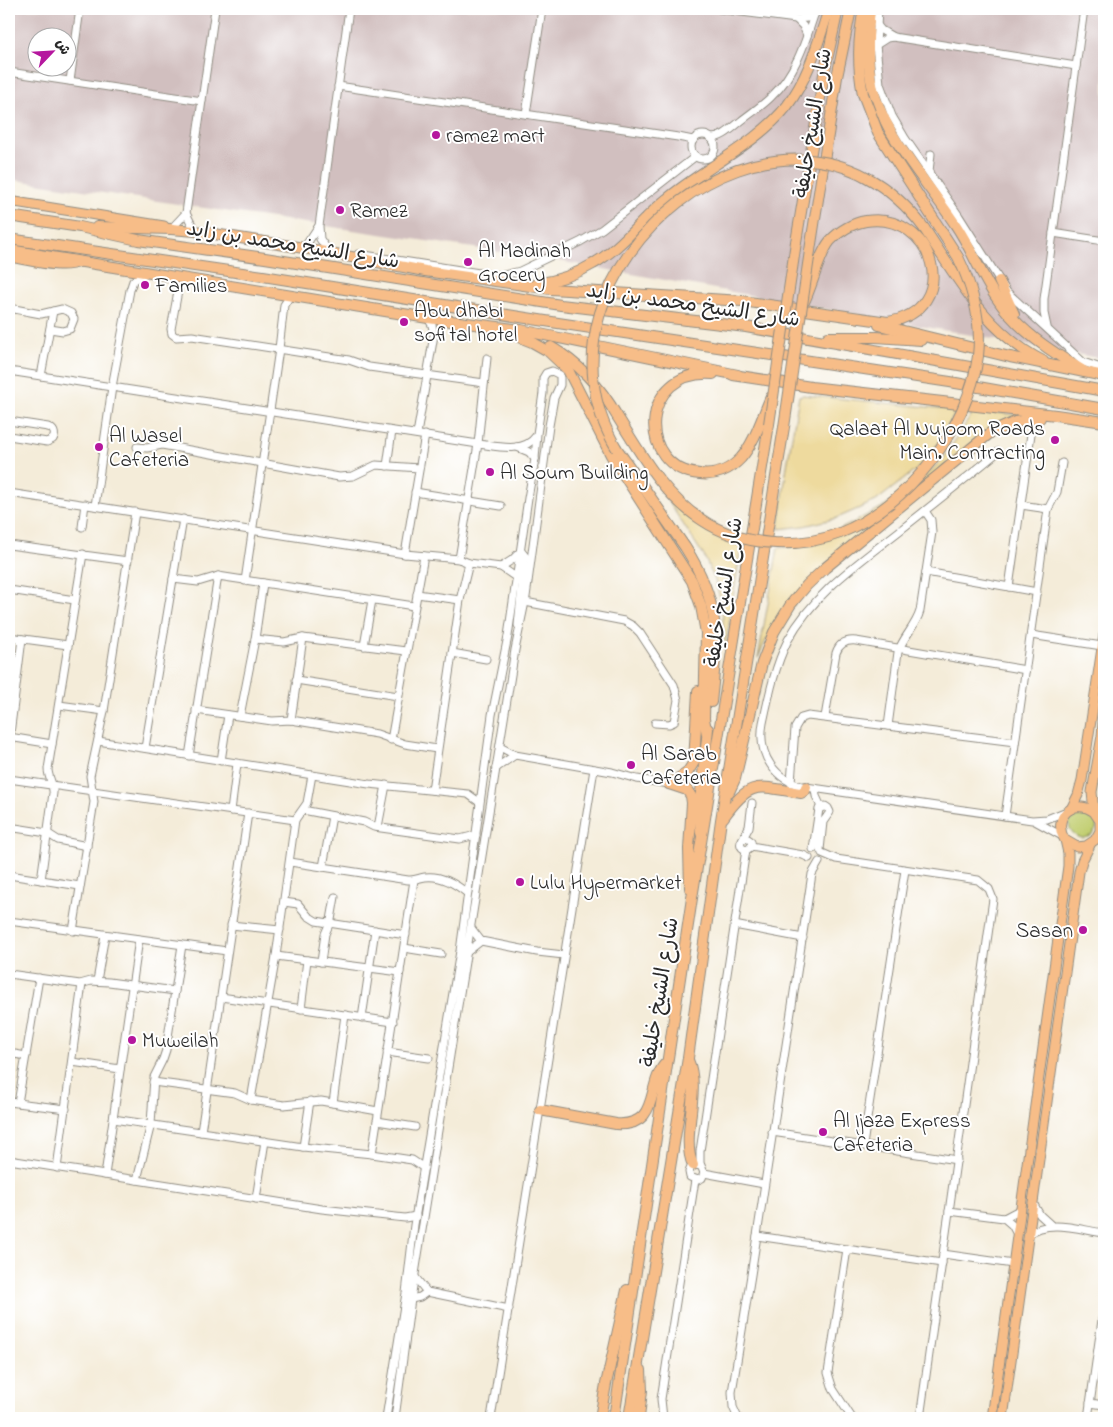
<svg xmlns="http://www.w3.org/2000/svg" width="1113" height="1427" viewBox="0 0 1113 1427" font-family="'Indie Flower','Playpen Sans Arabic',sans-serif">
<rect width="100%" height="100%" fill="#fff"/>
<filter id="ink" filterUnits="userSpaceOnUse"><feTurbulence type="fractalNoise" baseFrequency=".02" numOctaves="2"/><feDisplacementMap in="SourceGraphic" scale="10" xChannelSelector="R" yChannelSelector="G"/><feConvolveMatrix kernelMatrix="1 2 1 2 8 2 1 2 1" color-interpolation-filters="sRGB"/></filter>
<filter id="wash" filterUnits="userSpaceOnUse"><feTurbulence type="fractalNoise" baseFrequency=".0096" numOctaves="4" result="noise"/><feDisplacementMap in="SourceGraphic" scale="20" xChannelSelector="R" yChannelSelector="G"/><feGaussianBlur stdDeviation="1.12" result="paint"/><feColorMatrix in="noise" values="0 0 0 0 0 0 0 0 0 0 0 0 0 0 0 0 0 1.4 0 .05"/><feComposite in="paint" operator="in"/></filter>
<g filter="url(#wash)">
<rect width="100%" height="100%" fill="#f4ecd9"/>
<path fill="#d1bfbf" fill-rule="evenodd" d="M 9,9 L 1104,9 L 1104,359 L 548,259 L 9,179 ZM 38,38 L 68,38 L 68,68 L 38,68 Z"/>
<circle fill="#c1ce70" stroke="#767c4e" cx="1083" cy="824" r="14"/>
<g fill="#eeda9e" stroke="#8c8264">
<path d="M 803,395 L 957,410 L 938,443 L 917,469 L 876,501 L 837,518 L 804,526 L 779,529 L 786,472 L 799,396 Z"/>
<path d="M 974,411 L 1020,415 L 1001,422 L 972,443 L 830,560 L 766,640 L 758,658 L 778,548 L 808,546 L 907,494 L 944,458 Z"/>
<path d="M 655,481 L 670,498 L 742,540 L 725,650 L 722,606 L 715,580 L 704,556 Z"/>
</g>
</g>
<g filter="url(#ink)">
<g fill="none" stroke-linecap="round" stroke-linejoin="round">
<defs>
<g id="minor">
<path d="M 719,9 L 796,19 L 807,18 L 815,14"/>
<path d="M 878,9 L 876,45 L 880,84 L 892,116 L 905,138 L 959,216 L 1007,292 L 1083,362 L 1104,369"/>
<path d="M 796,19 L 803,26 L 807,35"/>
<path d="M 877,25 L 881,30 L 893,37 L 1076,66"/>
<path d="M 876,45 L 887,38 L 893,37"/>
<path d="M 9,72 L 202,101"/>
<path d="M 70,81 L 80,9"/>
<path d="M 338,86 L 678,137 L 693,140"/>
<path d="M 526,114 L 542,9"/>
<circle cx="703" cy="147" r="12"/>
<path d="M 711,138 C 723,138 732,128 741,121 C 751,113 762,106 771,97 C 796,74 806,40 816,9"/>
<path d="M 929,171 L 931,154"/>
<path d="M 186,213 L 195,231"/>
<path d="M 171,229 L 186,213 L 215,9"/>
<path d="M 1053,233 L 1104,241"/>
<path d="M 304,248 L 318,227"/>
<path d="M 329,252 L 320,239 L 319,226 L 349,9"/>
<path d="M 358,254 L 492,275 L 504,275 L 520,271 L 580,242 L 602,229 L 696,156"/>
<path d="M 178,291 L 171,329 L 172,334 L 176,337 L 192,336 L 349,360 L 369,367 L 484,383"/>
<path d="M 9,308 L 41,314 L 62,309 L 71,313 L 74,319 L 70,329 L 63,331 L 50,329"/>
<path d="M 1047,327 L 1044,313 L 1044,299 L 1084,9"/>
<path d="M 9,371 L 478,444 C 496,446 524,454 536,436"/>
<path d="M 41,376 L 53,311"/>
<path d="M 9,421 L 48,427 C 54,429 56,434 53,439 L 47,442 L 9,436"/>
<path d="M 417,434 L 434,335 L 432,325 L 428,318"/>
<path d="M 137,447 L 147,448 L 162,445 L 339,477 L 353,476 L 376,465 L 419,468"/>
<path d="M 517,447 L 529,452 L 535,459"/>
<path d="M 998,452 C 965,479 931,506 898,532 C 857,564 813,594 788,640 C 775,666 769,695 763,723 C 757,755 775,781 806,787 L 1032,820 L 1047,819 L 1067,811"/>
<path d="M 387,466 L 392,431"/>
<path d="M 415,492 L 501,506"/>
<path d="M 9,493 L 405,554 L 459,559 L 469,563 L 501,567 L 517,578"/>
<path d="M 1021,505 L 1048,509"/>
<path d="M 95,506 L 112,387 L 130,290 L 133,281 L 146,273"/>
<path d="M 82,527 L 85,504"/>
<path d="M 9,545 L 128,561"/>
<path d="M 405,554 L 425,435"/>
<path d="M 459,559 L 478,444 L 487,358"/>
<path d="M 501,567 L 512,560 L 521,551 L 525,556 L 518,625"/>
<path d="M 926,572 L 1037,592"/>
<path d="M 173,579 L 198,582 L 218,576 L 414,606"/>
<path d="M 245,581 L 279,349 L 284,305 L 290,296"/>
<path d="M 1009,587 L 1031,434"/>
<path d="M 9,590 L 75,600"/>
<path d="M 417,594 L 460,600"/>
<path d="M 525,602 L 624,621 L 633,626 L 640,633 L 674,685 L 678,700 L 674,722 L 669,724 L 655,723"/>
<path d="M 1031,635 L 1102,646"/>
<path d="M 9,637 L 68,645"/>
<path d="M 255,639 L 284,642 L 303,638 L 406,651"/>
<path d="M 364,646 L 372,600"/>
<path d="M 452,653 L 486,659"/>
<path d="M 296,680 L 398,696"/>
<path d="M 59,705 L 104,711"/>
<path d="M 196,710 L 272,721 L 291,720 L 377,734 L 405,744 L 437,749"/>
<path d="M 240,716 L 255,639 L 263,583"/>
<path d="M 825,717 L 836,653 C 839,644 846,640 856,641 L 1026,670"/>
<path d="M 291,720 L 303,638"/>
<path d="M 888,726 L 898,652 C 903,637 916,626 920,611 L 932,532 L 931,520 L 925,511"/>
<path d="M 9,737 L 52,744"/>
<path d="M 391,740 L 424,556"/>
<path d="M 98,741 L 369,784 L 468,794 L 479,802"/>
<path d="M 9,742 L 22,639"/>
<path d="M 500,747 L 515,755 L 612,772 L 637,779 L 669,784"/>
<path d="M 145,748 L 183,519"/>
<path d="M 189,756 L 218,576"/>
<path d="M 221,761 L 228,715"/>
<path d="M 496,768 L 515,755"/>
<path d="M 9,779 L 295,820"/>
<path d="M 791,783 L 795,728 L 801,718 L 808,716 L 1015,742"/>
<path d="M 815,789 L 816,796 L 821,807"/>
<path d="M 432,790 L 460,600 L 469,563"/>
<path d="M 303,810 L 364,822 L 374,827 L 460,839 L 476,835"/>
<path d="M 231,811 L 237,764"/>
<path d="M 1005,816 L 1048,509 L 1057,492 L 1062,463"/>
<path d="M 1035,821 L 1062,836"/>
<path d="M 9,827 L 47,833 L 58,840 L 87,846"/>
<path d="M 378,827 L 386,785"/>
<circle cx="746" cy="844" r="5.5"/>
<path d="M 742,840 L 749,827 L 752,803"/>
<path d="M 751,846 L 803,855 L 809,858"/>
<path d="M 813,849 L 819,809 L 825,806 L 828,808 L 830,812 L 823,822 L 820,850"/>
<path d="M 822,853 L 836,859 L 978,880 L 989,889 L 993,899 L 920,1418"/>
<path d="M 290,862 L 408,880 C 414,880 419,878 425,877 C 440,875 456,884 467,893"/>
<path d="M 323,867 L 332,816"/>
<path d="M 9,875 L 80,886"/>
<path d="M 41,880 L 53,793 C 54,784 48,778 48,769 L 83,554"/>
<path d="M 284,902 L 298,904 L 308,916 L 316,921 L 406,935"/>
<path d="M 9,921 L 227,951"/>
<path d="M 231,925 L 280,930"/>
<path d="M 734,925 L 803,938"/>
<path d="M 471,928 L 481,941 L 537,952 L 564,955"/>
<path d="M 73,931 L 94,802 L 90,776 L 104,711 L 135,512"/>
<path d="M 404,948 L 441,954"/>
<path d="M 467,952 L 481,941"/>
<path d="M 276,956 L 400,972"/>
<path d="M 321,962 L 325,934 L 331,920 L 335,897"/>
<path d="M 9,974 L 80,984 L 91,981 L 109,982 L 175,991"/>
<path d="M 97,981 L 105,935"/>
<path d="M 221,997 L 393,1022"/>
<path d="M 301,1009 L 307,960"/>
<path d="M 362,1018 L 375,930"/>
<path d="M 387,1052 L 429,1058"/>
<path d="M 9,1053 L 26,1056"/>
<path d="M 72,1062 L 120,1069"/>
<path d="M 153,1082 L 235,1093 L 251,1100 L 284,1105 L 321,1101 L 378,1111"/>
<path d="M 251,1100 L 276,956 L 295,820 L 307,803 L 312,775"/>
<path d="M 9,1102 L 66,1109"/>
<path d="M 18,1103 L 39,978"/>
<path d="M 333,1103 L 345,1015"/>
<path d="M 113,1119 L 303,1147 L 372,1154 L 412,1160 L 424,1168"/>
<path d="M 377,1121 L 415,1127"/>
<path d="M 201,1132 L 248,813"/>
<path d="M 772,1132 L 957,1160"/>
<path d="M 863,1145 L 905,870"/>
<path d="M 303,1147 L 310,1101"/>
<path d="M 372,1154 L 414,880"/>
<path d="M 9,1160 L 322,1209 L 405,1218 L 416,1216"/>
<path d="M 701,1166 L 695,1165 L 691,1167 L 689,1172 L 690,1177 L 698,1180 L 702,1178 L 704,1173 L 700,1163 L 700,1151 L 746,850"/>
<path d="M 57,1168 L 82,984"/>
<path d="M 704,1173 L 764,1184"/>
<path d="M 105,1175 L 139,939"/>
<path d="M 137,1180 L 151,1124 L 154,1077 L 163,1059 L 166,1050 L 182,945"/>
<path d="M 256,1199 L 265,1141"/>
<path d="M 1033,1203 L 1040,1215 L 1051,1225"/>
<path d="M 949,1211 L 1004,1218 L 1021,1209"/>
<path d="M 1004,1218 L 1012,1225 L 1017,1234"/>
<path d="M 1028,1235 C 1047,1218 1081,1230 1104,1233"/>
<path d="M 757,1236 L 942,1263"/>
<path d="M 847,1249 L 828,1373 L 833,1389 L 852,1418"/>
<path d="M 943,1254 L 1013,1264"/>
<path d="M 415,1277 L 427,1292 L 509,1309"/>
<path d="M 410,1296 L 411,1299 L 420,1297 L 427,1292"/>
<path d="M 1090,1403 L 1104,1405"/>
<path d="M 386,1418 L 406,1293 L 414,1225 L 460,951 L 492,715 L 508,636 L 528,498 L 535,459 L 537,434 L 543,393 L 543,378 L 546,373 L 552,371 L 560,375 L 560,385 L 554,398 L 549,426 L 526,597 L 515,650 L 411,1299 L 395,1418"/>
<path d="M 491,1418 L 594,769"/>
<path d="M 663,1418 L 661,1399 L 695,1180"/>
<path d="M 738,1418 L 733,1407 L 732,1392 L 751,1275 L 812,874 L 819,862"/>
<path d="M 1088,1418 L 1104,1306"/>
</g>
<g id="major">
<path d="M 9,201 L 164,226"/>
<path d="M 9,257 C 30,260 61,270 80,262"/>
<path d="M 1071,809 L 1078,795 L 1082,780 L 1104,635"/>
<path d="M 1094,812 C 1073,796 1051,819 1065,840 L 1077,847 L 1086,846 L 1095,840 L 1100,831 L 1100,821 L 1094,812 L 1092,792 L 1102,736 L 1104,709"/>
<path d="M 992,1418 L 1068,866 L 1068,853 L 1065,840"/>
<path d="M 1003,1418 L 1079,872 L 1082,861 L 1090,845"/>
</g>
<g id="highway">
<path d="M 870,9 C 867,39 866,70 876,99 C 890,142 930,186 955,224 C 971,247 980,274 996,297 C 1018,331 1051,351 1085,372"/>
<path d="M 863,94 C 857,65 858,38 864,9"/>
<path d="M 9,216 L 80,227 L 138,240 L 265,258 L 561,305 L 746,327 L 1104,391"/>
<path d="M 97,227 L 171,229 L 195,231 L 304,248 L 425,271 L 551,289 L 742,301 L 888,322 C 963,310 935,211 866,221 C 853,223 839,231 830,241 C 818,256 813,285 803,304"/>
<path d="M 924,228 C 958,279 987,333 1043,361"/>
<path d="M 9,239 L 263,276 L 558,323 L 950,382 L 1104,409"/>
<path d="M 796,242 L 824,74 L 838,9"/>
<path d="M 811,244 L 837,77 L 851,9"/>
<path d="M 9,250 L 428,318 L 521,330 L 738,375"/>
<path d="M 999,281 L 1014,314"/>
<path d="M 536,284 C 557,281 575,275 593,264 C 621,248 642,219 667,199 C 704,168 758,143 787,106 C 809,77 818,42 829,9"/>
<path d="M 879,325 L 1010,357 L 1104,376"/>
<path d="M 509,333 L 532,342 L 548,351 L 568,370 L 611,455 L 692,581 L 701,606 L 706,633 L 704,719 L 707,734"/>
<path d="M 828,337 L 876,337 L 921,340"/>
<path d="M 551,347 C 580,364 600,386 617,416"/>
<path d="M 713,374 C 639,368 635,469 700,474 C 715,476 730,470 741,458 C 755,442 762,417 771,397"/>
<path d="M 733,375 L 811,387 L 1056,415 L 1104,422"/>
<path d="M 617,449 L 685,547 C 721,603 718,639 711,702"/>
<path d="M 669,784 L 687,773 L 694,762 L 698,691"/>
<path d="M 669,784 L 687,790 L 691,796 L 692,803 L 689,849 L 690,888"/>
<path d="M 729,792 L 735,779 L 762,663 L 774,632 L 791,604 L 807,585 L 825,568 L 990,433 L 1015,422 L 1040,418"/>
<path d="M 723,818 C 751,779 757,786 801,793 L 805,791 L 806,787"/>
<path d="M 701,833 L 699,810 L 708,729"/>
<path d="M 688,1060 C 702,1091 680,1137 693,1165"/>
<path d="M 540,1110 L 616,1124 C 660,1127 646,1086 665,1064"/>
<path d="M 600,1418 L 606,1384 L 627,1290"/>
<path d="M 614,1418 L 692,898 L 769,424"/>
<path d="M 629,1418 L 688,1058 L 721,820 L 784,427"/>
<path d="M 639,1418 L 642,1390 L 641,1370"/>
</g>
</defs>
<use href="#minor" stroke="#908c82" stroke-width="9"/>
<use href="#major" stroke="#908c82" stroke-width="11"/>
<use href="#highway" stroke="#908c82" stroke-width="12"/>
<use href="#minor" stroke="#fff" stroke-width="7"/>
<use href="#major" stroke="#f7bd88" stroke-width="9"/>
<use href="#highway" stroke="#f7bd88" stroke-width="10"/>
<defs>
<g id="highway-bridge">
<path d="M 617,416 C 641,454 663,495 702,520 C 741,546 796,550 840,533 C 907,507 969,427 978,356 C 982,321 973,288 958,257 L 878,133 L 863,94"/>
<path d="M 769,424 L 796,242"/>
<path d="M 784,427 L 811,244"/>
<path d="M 617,449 C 509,272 785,43 924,228"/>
</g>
</defs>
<use href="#highway-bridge" stroke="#908c82" stroke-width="12" stroke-linecap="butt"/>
<use href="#highway-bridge" stroke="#f7bd88" stroke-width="10"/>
</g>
</g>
<g fill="#b5179e" stroke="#fff" stroke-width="2">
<circle cx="436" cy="135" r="5"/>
<circle cx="340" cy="210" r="5"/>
<circle cx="468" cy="262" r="5"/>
<circle cx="145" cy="285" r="5"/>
<circle cx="404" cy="322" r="5"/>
<circle cx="1055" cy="440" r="5"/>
<circle cx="99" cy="447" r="5"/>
<circle cx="490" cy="472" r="5"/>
<circle cx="631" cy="765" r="5"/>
<circle cx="520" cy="882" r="5"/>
<circle cx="1083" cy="930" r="5"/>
<circle cx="132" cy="1040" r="5"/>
<circle cx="823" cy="1132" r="5"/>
</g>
<g text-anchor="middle" stroke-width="4" stroke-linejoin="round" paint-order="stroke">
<g font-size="21" fill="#2b2b2b" stroke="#fff">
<text transform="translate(812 123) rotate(-81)" y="7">شارع الشيخ خليفة</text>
<text transform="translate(293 244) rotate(9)" y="7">شارع الشيخ محمد بن زايد</text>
<text transform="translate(693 304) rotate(8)" y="7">شارع الشيخ محمد بن زايد</text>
<text transform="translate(723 592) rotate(-81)" y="7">شارع الشيخ خليفة</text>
<text transform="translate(659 992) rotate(-81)" y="7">شارع الشيخ خليفة</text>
</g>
<g font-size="21" fill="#2b2b2b" stroke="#fff" text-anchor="start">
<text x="446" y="142">ramez mart</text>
<text x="350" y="217">Ramez</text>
<text x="478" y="257">Al Madinah<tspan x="478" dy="24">Grocery</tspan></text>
<text x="155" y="292">Families</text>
<text x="414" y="317">Abu dhabi<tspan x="414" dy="24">sofital hotel</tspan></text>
<text x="1045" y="435" text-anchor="end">Qalaat Al Nujoom Roads<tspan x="1045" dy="24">Main. Contracting</tspan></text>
<text x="109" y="442">Al Wasel<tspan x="109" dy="24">Cafeteria</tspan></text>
<text x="500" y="479">Al Soum Building</text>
<text x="641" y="760">Al Sarab<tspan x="641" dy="24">Cafeteria</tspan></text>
<text x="530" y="889">Lulu Hypermarket</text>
<text x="1073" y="937" text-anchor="end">Sasan</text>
<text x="142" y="1047">Muweilah</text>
<text x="833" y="1127">Al Ijaza Express<tspan x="833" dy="24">Cafeteria</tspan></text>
</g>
</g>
<rect width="1113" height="1427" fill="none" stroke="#fff" stroke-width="30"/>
<g transform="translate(52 52) rotate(65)"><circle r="24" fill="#ffffff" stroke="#aaaaaa"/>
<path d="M0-4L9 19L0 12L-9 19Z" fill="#b5179e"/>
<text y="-8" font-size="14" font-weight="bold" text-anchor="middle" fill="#2b2b2b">ش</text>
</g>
</svg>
